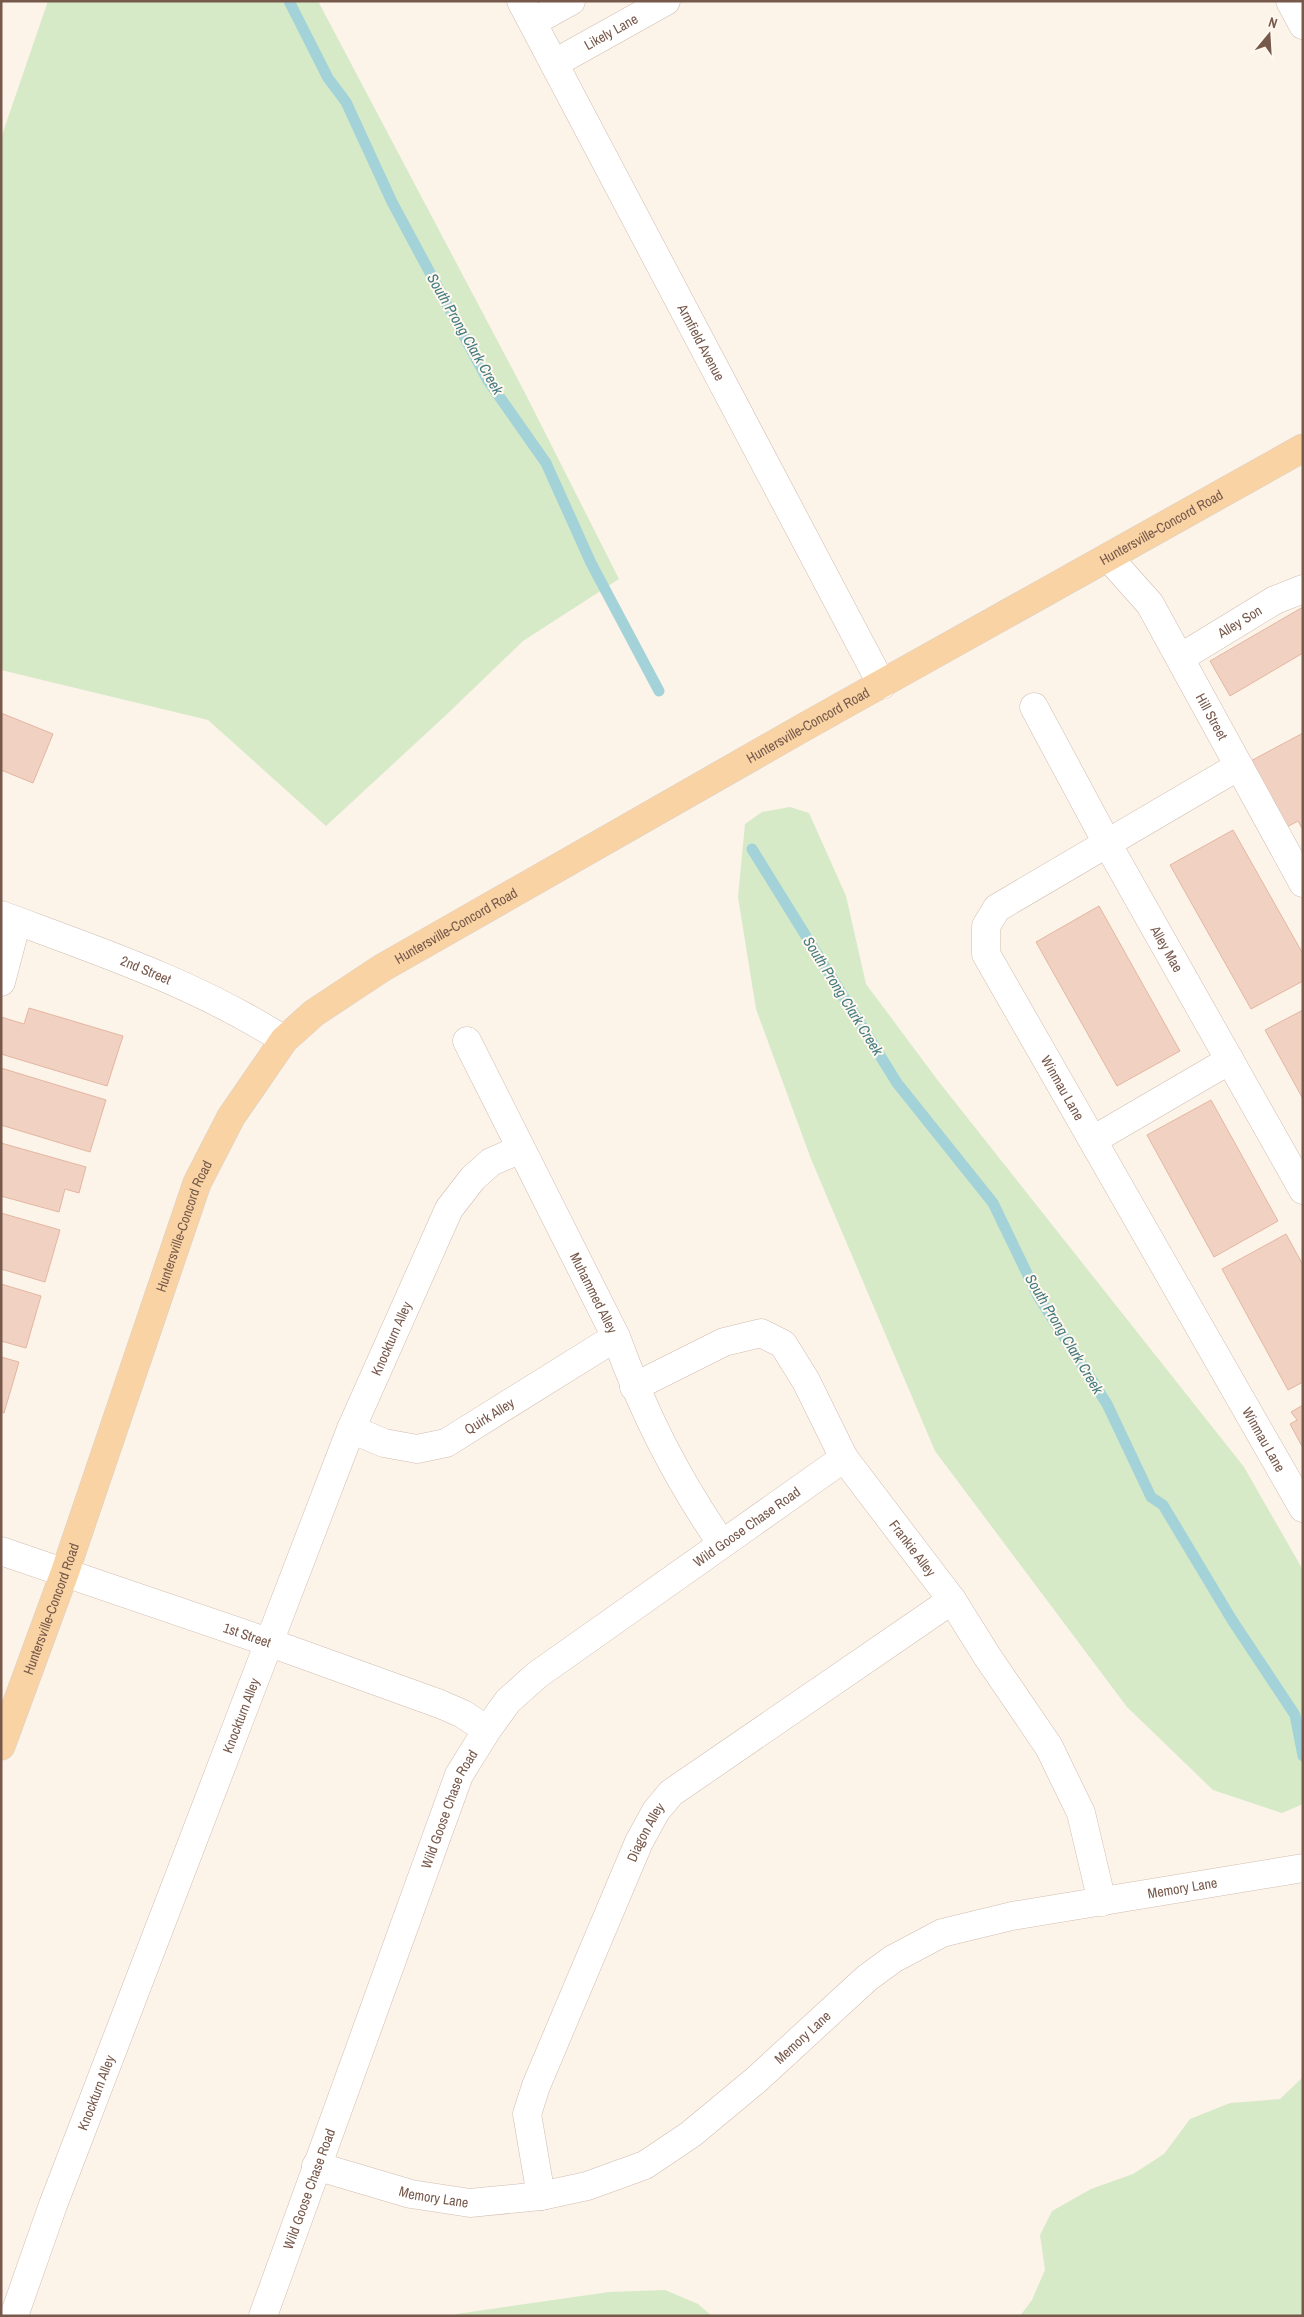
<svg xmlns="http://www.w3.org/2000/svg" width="1304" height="2317" viewBox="0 0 1304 2317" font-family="'Archivo Narrow',sans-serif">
<rect width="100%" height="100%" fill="#fcf3e9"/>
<g fill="#d7eac7">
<path d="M 48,1 L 318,1 L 525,393 L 619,579 L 523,641 L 445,716 L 326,826 L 208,720 L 1,670 L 1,138 Z"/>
<path d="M 790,807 L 809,813 L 846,896 L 866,984 L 939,1082 L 1244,1467 L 1303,1570 L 1303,1804 L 1282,1813 L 1213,1790 L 1127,1707 L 935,1451 L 811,1159 L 756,1009 L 738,897 L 745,824 L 762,812 Z"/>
<path d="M 1303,2077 L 1303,2316 L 1020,2316 L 1032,2300 L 1045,2270 L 1040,2235 L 1052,2211 L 1091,2189 L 1133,2174 L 1164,2154 L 1190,2119 L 1230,2103 L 1280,2099 Z"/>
<path d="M 665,2290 L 698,2304 L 712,2316 L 454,2316 L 457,2314 L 609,2292 Z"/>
</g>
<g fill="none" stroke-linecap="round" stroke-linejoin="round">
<g stroke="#a3d3d8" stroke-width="11">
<path d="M 289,1 L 328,78 L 346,102 L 392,202 L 487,379 L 546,463 L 591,563 L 659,691"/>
<path d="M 752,849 L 897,1083 L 993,1203 L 1038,1296 L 1107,1404 L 1151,1497 L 1163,1505 L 1232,1620 L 1295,1715 L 1303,1756"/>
</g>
</g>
<g fill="#f1d1c1" stroke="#e4b6a1">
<path d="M 1303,607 L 1303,653 L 1230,696 L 1210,661 Z"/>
<path d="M 1,713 L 53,734 L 33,783 L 1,770 Z"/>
<path d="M 1303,733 L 1303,830 L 1298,821 L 1283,829 L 1247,763 Z"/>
<path d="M 1233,830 L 1303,954 L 1303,981 L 1251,1009 L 1170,865 Z"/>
<path d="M 1099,906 L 1180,1051 L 1117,1086 L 1036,942 Z"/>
<path d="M 29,1008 L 123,1036 L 107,1086 L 1,1054 L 1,1017 L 24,1024 Z"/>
<path d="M 1303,1010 L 1303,1099 L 1265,1030 Z"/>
<path d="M 1,1068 L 106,1100 L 90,1152 L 1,1125 Z"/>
<path d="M 1211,1100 L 1278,1221 L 1214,1257 L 1147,1135 Z"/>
<path d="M 1,1143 L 86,1167 L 79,1193 L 65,1189 L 59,1212 L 1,1196 Z"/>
<path d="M 1,1213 L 60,1230 L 45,1282 L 1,1269 Z"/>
<path d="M 1286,1234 L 1303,1265 L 1303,1382 L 1288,1390 L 1222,1269 Z"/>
<path d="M 1,1284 L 41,1296 L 26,1348 L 1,1341 Z"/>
<path d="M 1,1357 L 19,1362 L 4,1413 L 1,1412 Z"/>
<path d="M 1303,1405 L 1303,1448 L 1290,1424 L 1297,1420 L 1291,1412 Z"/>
</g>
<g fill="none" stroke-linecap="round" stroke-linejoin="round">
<defs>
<g id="minor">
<path id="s1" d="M 521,1 L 882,685"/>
<path d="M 1290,1 L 1303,25"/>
<path d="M 533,22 L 571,1"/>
<path id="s2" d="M 555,63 L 666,1"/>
<path id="s3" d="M 1109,558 L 1150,604 L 1303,883"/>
<path id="s4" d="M 1180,658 L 1275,600 L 1303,589"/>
<path id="s5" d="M 1034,707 L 1107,843 L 1303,1190"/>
<path id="s6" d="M 1239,766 L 997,908 L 986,926 L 986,954 L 1303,1508"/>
<path id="s7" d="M 1,915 C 98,951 197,984 284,1040"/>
<path d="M 1,982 L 17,921"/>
<path id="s8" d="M 467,1041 L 616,1337 C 644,1414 676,1477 722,1544"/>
<path d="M 1093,1140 L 1230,1060"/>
<path id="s9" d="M 634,1387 L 724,1342 L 761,1333 L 783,1344 L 806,1381 L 844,1458 L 952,1600 L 987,1656 L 1049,1747 L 1081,1813 L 1102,1902"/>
<path id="s10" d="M 351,1429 L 384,1443 L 417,1449 L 446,1443 L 616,1337"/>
<path id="s11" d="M 1,1551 L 268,1642 L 440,1704 L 463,1714 L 487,1730"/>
<path id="s12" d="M 316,2166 L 411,2194 L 470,2203 L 541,2196 L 587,2186 L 645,2165 L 691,2134 L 756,2080 L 867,1978 L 893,1959 L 942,1933 L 1012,1916 L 1303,1868"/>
<path id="s13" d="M 541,2196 L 527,2114 L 536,2086 L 639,1842 L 656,1811 L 671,1793 L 952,1600"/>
<path id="s14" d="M 14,2316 L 53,2205 L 351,1429 L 449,1209 L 473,1178 L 491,1162 L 521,1149"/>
<path id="s15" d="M 263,2316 L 459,1775 L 487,1730 L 508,1701 L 537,1675 L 844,1458"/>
</g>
<g id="major">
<path id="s16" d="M 1,1746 L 65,1572 L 197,1183 L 231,1117 L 284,1040 L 314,1013 L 382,968 L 806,726 L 1303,448"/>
</g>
</defs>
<use href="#minor" stroke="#d1bdb1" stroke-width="29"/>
<use href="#major" stroke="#d9d1cd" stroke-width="29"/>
<use href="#minor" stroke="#fff" stroke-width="28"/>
<use href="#major" stroke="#f9d3a3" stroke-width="28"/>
</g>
<g text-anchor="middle" stroke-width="4" stroke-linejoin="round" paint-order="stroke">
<g font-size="14" fill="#77594c" stroke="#fff8ef">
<text dy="5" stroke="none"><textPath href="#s2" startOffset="64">Likely Lane</textPath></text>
<text dy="5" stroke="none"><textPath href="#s1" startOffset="386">Armfield Avenue</textPath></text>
<text dy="5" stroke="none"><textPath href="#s16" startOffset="1781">Huntersville-Concord Road</textPath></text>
<text dy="5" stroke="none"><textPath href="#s4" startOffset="70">Alley Son</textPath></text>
<text dy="5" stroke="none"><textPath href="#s3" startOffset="190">Hill Street</textPath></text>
<text dy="5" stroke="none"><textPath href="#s16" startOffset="1376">Huntersville-Concord Road</textPath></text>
<text dy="5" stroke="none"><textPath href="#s16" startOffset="971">Huntersville-Concord Road</textPath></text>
<text dy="5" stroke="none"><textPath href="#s5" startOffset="276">Alley Mae</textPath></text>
<text dy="5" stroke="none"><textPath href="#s7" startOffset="155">2nd Street</textPath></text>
<text dy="5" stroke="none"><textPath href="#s6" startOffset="484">Winmau Lane</textPath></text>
<text dy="5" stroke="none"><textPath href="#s16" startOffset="551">Huntersville-Concord Road</textPath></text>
<text dy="5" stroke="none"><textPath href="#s8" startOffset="282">Muhammed Alley</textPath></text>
<text dy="5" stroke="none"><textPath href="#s14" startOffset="1048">Knockturn Alley</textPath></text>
<text dy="5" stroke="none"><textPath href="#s10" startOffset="150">Quirk Alley</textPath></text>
<text dy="5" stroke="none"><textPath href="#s6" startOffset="889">Winmau Lane</textPath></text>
<text dy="5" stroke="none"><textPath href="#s15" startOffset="960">Wild Goose Chase Road</textPath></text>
<text dy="5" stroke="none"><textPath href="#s9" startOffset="406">Frankie Alley</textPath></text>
<text dy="5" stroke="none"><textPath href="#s16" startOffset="146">Huntersville-Concord Road</textPath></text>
<text dy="5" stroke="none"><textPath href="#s11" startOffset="260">1st Street</textPath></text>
<text dy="5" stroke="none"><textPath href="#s14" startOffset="642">Knockturn Alley</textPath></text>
<text dy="5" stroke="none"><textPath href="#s15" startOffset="540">Wild Goose Chase Road</textPath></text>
<text dy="5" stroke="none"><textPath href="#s13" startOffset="389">Diagon Alley</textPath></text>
<text dy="5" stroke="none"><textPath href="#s12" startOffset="962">Memory Lane</textPath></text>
<text dy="5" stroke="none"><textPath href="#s12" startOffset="542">Memory Lane</textPath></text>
<text dy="5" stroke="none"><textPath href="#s14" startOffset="238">Knockturn Alley</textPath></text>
<text dy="5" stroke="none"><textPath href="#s15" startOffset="135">Wild Goose Chase Road</textPath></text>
<text dy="5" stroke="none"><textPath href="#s12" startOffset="122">Memory Lane</textPath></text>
</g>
<g font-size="15" font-style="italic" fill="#437b82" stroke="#fff8ef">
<text transform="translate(465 334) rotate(60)" y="5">South Prong Clark Creek</text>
<text transform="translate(843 996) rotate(58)" y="5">South Prong Clark Creek</text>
<text transform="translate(1064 1334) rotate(59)" y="5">South Prong Clark Creek</text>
</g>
</g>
<rect width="1304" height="2317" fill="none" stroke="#77594c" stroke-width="5"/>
<g transform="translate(1269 35) rotate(18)" stroke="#fff8ef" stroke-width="4" paint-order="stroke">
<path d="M0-4L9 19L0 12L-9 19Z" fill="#77594c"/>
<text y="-8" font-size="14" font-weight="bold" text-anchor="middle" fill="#77594c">N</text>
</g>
</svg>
